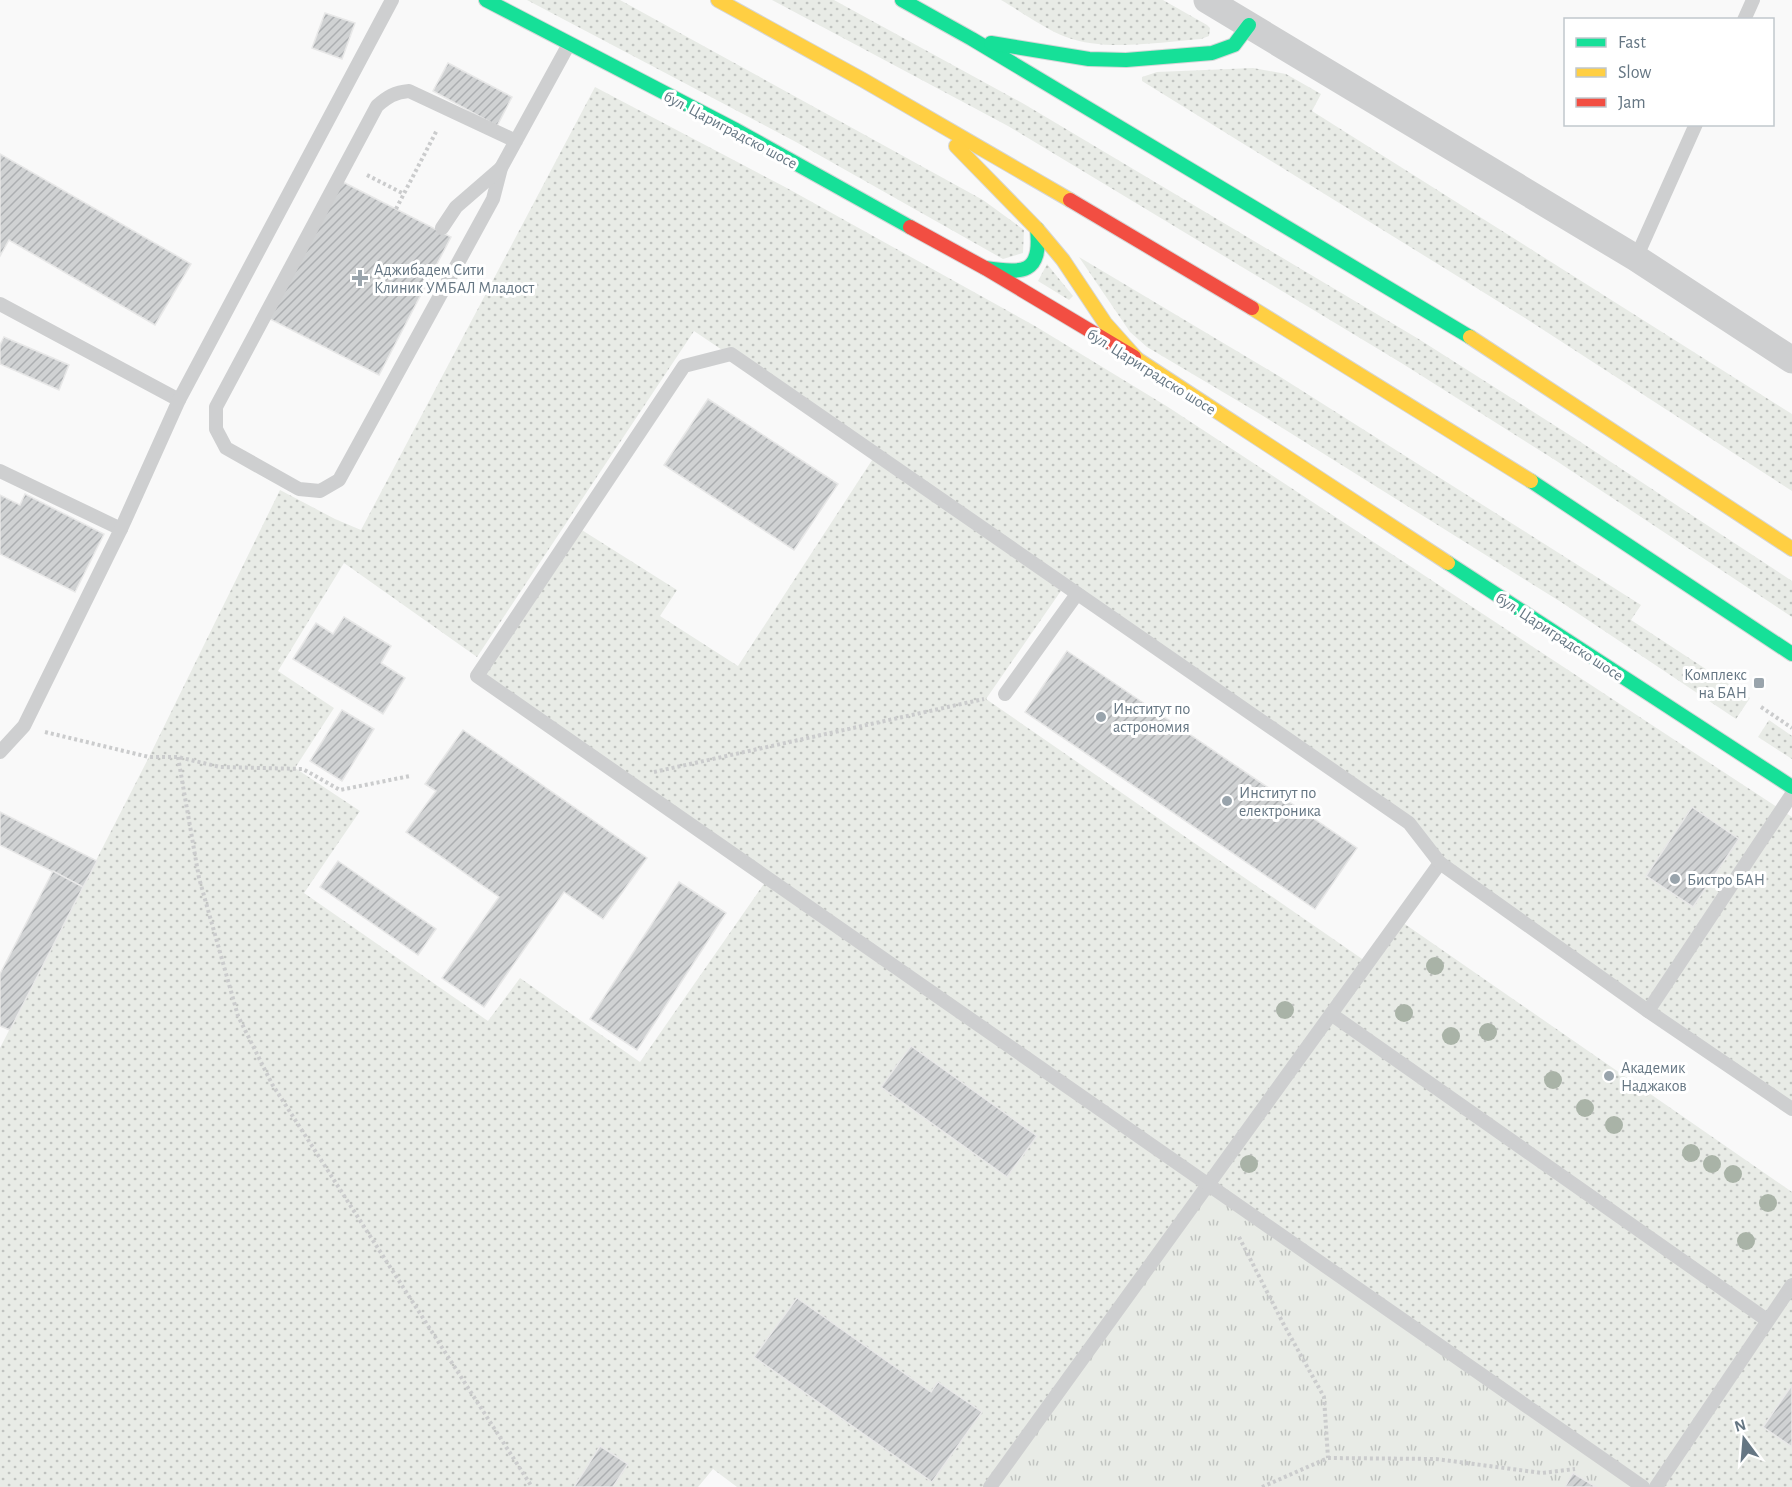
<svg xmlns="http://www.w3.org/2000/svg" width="1792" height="1487" viewBox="0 0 1792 1487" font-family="'Alegreya Sans',sans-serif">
<defs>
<pattern id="grass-dots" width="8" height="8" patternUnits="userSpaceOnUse" patternTransform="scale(1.5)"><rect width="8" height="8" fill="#e8ebe6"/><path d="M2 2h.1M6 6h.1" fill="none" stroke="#c0c3c0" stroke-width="1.8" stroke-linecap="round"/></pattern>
<pattern id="park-tufts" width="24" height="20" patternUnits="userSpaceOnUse" patternTransform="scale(1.5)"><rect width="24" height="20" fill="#e8ebe6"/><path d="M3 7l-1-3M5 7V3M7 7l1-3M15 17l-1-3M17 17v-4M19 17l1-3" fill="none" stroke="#c0c3c0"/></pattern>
<pattern id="building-hatch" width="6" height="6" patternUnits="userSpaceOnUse" patternTransform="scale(1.5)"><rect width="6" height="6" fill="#d0d2d3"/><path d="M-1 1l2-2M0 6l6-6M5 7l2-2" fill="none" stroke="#acafb1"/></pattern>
</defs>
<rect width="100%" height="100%" fill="#f9f9f9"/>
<g fill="url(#grass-dots)" fill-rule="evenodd">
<path d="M 527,0 L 620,0 L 983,200 L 1024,230 L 1023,253 L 1003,259 L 796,142 Z"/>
<path d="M 772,0 L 834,0 L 1024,104 L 1417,338 L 1576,439 L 1792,581 L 1792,617 L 1555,460 L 1403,364 L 1008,126 Z"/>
<path d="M 1001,0 L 1163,0 L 1207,25 L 1210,28 L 1209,36 L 1201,39 C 1160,42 1105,52 1066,37 C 1047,30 1020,11 1001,0 Z"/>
<path d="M 1253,68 L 1286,74 L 1321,94 L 1312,111 L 1792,414 L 1792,491 L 1525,318 L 1142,81 L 1142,77 L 1157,72 Z"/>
<path d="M 595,87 L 785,187 L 1035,326 L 1168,407 L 1792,817 L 1792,1107 L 1451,869 L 1422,831 L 1065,585 L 986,699 L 1368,963 L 1399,920 L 1792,1192 L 1792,1487 L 737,1487 L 713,1469 L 698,1487 L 0,1487 L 0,1048 L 149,757 L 280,490 L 335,519 L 361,530 ZM 694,331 L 876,454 L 738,666 L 660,616 L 677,590 L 577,527 L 477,676 L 768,878 L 640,1062 L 520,978 L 488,1021 L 304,893 L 360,811 L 295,768 L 334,708 L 278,671 L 344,563 L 477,657 Z"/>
<path d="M 1079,257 L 1282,378 L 1641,605 L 1631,620 L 1750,698 L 1736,719 L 1561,602 L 1260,414 L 1147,347 L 1130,332 Z"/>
<path d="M 1047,264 L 1073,296 L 1069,300 L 1038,281 Z"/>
<path d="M 1769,720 L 1792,736 L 1792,759 L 1758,737 Z"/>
</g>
<path fill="url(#park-tufts)" d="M 1208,1184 L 1643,1487 L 990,1487 Z"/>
<g fill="url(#building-hatch)" stroke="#e8e8e8" stroke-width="1.5">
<path d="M 325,13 L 355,23 L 342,59 L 312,48 Z"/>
<path d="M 448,63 L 512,97 L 497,126 L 433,91 Z"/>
<path d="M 0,154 L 191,264 L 155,325 L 9,240 L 0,256 Z"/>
<path d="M 341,181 L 451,237 L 379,375 L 270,319 Z"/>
<path d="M 4,337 L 69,365 L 59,390 L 0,364 L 0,345 Z"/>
<path d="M 708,399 L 838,484 L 794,550 L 664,465 Z"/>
<path d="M 25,494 L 104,534 L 75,592 L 0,554 L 0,495 L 20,505 Z"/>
<path d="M 344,617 L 391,646 L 381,663 L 405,678 L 383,714 L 293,659 L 316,623 L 333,634 Z"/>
<path d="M 1067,651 L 1357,848 L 1315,909 L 1025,712 Z"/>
<path d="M 342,710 L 374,729 L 342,781 L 310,761 Z"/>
<path d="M 463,730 L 647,858 L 603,919 L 564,892 L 484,1007 L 442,978 L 499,897 L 406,832 L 436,791 L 425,784 Z"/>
<path d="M 1692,807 L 1739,839 L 1693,907 L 1646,876 Z"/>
<path d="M 0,812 L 97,861 L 83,887 L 0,845 Z"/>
<path d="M 338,861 L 436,929 L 418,955 L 320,887 Z"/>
<path d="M 53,871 L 83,887 L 10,1030 L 0,1026 L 0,974 Z"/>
<path d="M 679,882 L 726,913 L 637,1050 L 590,1019 Z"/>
<path d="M 911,1046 L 1037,1136 L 1007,1177 L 881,1087 Z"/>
<path d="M 797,1298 L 931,1392 L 938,1382 L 982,1412 L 932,1482 L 754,1357 Z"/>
<path d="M 1792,1385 L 1792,1447 L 1763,1427 Z"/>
<path d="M 600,1446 L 628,1464 L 613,1487 L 574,1487 Z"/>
<path d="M 1573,1473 L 1596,1487 L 1565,1487 Z"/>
</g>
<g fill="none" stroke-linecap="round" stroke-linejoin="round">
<defs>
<g id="fast">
<path d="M 486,0 L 736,130 L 910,227"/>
<path d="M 902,0 L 972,39 L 1470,337"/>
<path d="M 991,43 L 1089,59 L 1126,60 L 1212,53 L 1234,45 L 1249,25"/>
<path d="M 985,268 C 1023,274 1042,274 1037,229"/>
<path d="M 1531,481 L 1792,654"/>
<path d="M 1448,563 L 1792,787"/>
</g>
<g id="slow">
<path d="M 718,0 L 863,80 L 1070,200"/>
<path d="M 956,146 L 1037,229 L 1063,260 L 1105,323 L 1138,360"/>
<path d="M 1252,308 L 1531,481"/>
<path d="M 1470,337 L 1792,549"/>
<path d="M 1134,357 L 1448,563"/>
</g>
<g id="jam">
<path d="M 1070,200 L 1252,308"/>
<path d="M 910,227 L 985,268 L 1134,357"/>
</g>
</defs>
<use href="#fast" stroke="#d5d6d7" stroke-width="16"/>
<use href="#slow" stroke="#d5d6d7" stroke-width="16"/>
<use href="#jam" stroke="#d5d6d7" stroke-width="16"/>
<g stroke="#cbcccd" stroke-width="4" stroke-dasharray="3 3" stroke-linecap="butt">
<path d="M 367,175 L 404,194"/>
<path d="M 396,209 L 437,130"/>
<path d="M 1761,707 L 1792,728"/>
<path d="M 45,732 L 149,757 L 178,757 L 220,767 L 303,769 L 340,790 L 410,776"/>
<path d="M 178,757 L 199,878 L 238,1016 L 272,1084 L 532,1487"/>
<path d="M 654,772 L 984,699"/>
<path d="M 1239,1237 L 1284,1325 L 1324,1397 L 1328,1458"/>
<path d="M 1262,1487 L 1328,1458 L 1436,1459 L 1542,1473 L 1575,1469"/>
</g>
<g stroke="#cecfd0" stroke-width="14">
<path d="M 1744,20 L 1753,0"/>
<path d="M 516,141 L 409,91 C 395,92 387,97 377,106 L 216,407 L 216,429 L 226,448 L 299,489 L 320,491 L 339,480 L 493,199 L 501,168 L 569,44"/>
<path d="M 442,228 L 456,207 L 501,168"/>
<path d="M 1636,258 L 1696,124"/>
<path d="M 0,304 L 179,400"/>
<path d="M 0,471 L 121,529"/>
<path d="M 1005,694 L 1077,594"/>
<path d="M 0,752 L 24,726 L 121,529 L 179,400 L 392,0"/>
<path d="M 1648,1011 L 1792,794"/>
<path d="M 1331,1014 L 1767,1320"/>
<path d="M 990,1487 L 1440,863"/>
<path d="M 1643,1487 L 477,676 L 684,366 L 731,354 L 1409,823 L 1440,863 L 1648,1011 L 1792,1109"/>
<path d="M 1656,1487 L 1792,1285"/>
</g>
<path stroke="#cecfd0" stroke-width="27" d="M 1207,0 L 1636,258 L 1792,360"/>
<use href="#fast" stroke="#16e098" stroke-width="14"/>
<use href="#slow" stroke="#ffcf43" stroke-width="14"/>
<use href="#jam" stroke="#f24e42" stroke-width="14"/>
</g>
<g fill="#a9b3a7">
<circle cx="1435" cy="966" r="9"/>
<circle cx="1285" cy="1010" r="9"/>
<circle cx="1404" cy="1013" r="9"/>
<circle cx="1488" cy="1032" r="9"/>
<circle cx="1451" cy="1036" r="9"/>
<circle cx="1553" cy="1080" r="9"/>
<circle cx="1585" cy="1108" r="9"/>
<circle cx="1614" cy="1125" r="9"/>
<circle cx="1691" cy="1153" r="9"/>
<circle cx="1249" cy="1164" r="9"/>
<circle cx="1712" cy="1164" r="9"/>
<circle cx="1733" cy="1174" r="9"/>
<circle cx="1768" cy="1203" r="9"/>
<circle cx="1746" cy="1241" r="9"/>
</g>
<g fill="#99a4ac" stroke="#fff" stroke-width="2">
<path d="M357 269h6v6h6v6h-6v6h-6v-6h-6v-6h6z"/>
<rect x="1753" y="677" width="12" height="12" rx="3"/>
<circle cx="1101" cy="717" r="6"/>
<circle cx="1227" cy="801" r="6"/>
<circle cx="1675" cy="879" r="6"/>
<circle cx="1609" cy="1076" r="6"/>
</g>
<g text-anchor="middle" stroke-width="6" stroke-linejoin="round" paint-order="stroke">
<g font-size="16" fill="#657683" stroke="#fff">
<text transform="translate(731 129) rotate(28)" y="6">бул. Цариградско шосе</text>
<text transform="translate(1152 371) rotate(32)" y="6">бул. Цариградско шосе</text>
<text transform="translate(1560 636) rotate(33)" y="6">бул. Цариградско шосе</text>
</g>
<g font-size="16" fill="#657683" stroke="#fff" text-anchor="start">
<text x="374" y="275">Аджибадем Сити<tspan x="374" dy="18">Клиник УМБАЛ Младост</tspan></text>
<text x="1747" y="680" text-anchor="end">Комплекс<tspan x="1747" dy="18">на БАН</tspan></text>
<text x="1113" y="714">Институт по<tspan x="1113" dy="18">астрономия</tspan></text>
<text x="1239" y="798">Институт по<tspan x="1239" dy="18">електроника</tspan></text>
<text x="1687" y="885">Бистро БАН</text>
<text x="1621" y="1073">Академик<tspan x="1621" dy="18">Наджаков</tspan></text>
</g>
</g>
<rect x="1564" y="18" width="210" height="108" fill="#ffffff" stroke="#c1c8cd" stroke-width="1.5"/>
<rect x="1576" y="38" width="30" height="9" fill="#16e098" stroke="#c1c8cd" stroke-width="1.5"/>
<text x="1618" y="48" font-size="18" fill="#657683">Fast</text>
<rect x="1576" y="68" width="30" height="9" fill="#ffcf43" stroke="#c1c8cd" stroke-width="1.5"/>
<text x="1618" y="78" font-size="18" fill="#657683">Slow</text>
<rect x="1576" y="98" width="30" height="9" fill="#f24e42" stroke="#c1c8cd" stroke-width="1.5"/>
<text x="1618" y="108" font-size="18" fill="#657683">Jam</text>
<g transform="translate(1744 1439) rotate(344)" stroke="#ffffff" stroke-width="4.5" paint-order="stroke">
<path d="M0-4.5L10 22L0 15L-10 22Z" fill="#657683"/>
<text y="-9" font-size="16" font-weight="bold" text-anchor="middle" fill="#657683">N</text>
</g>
</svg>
